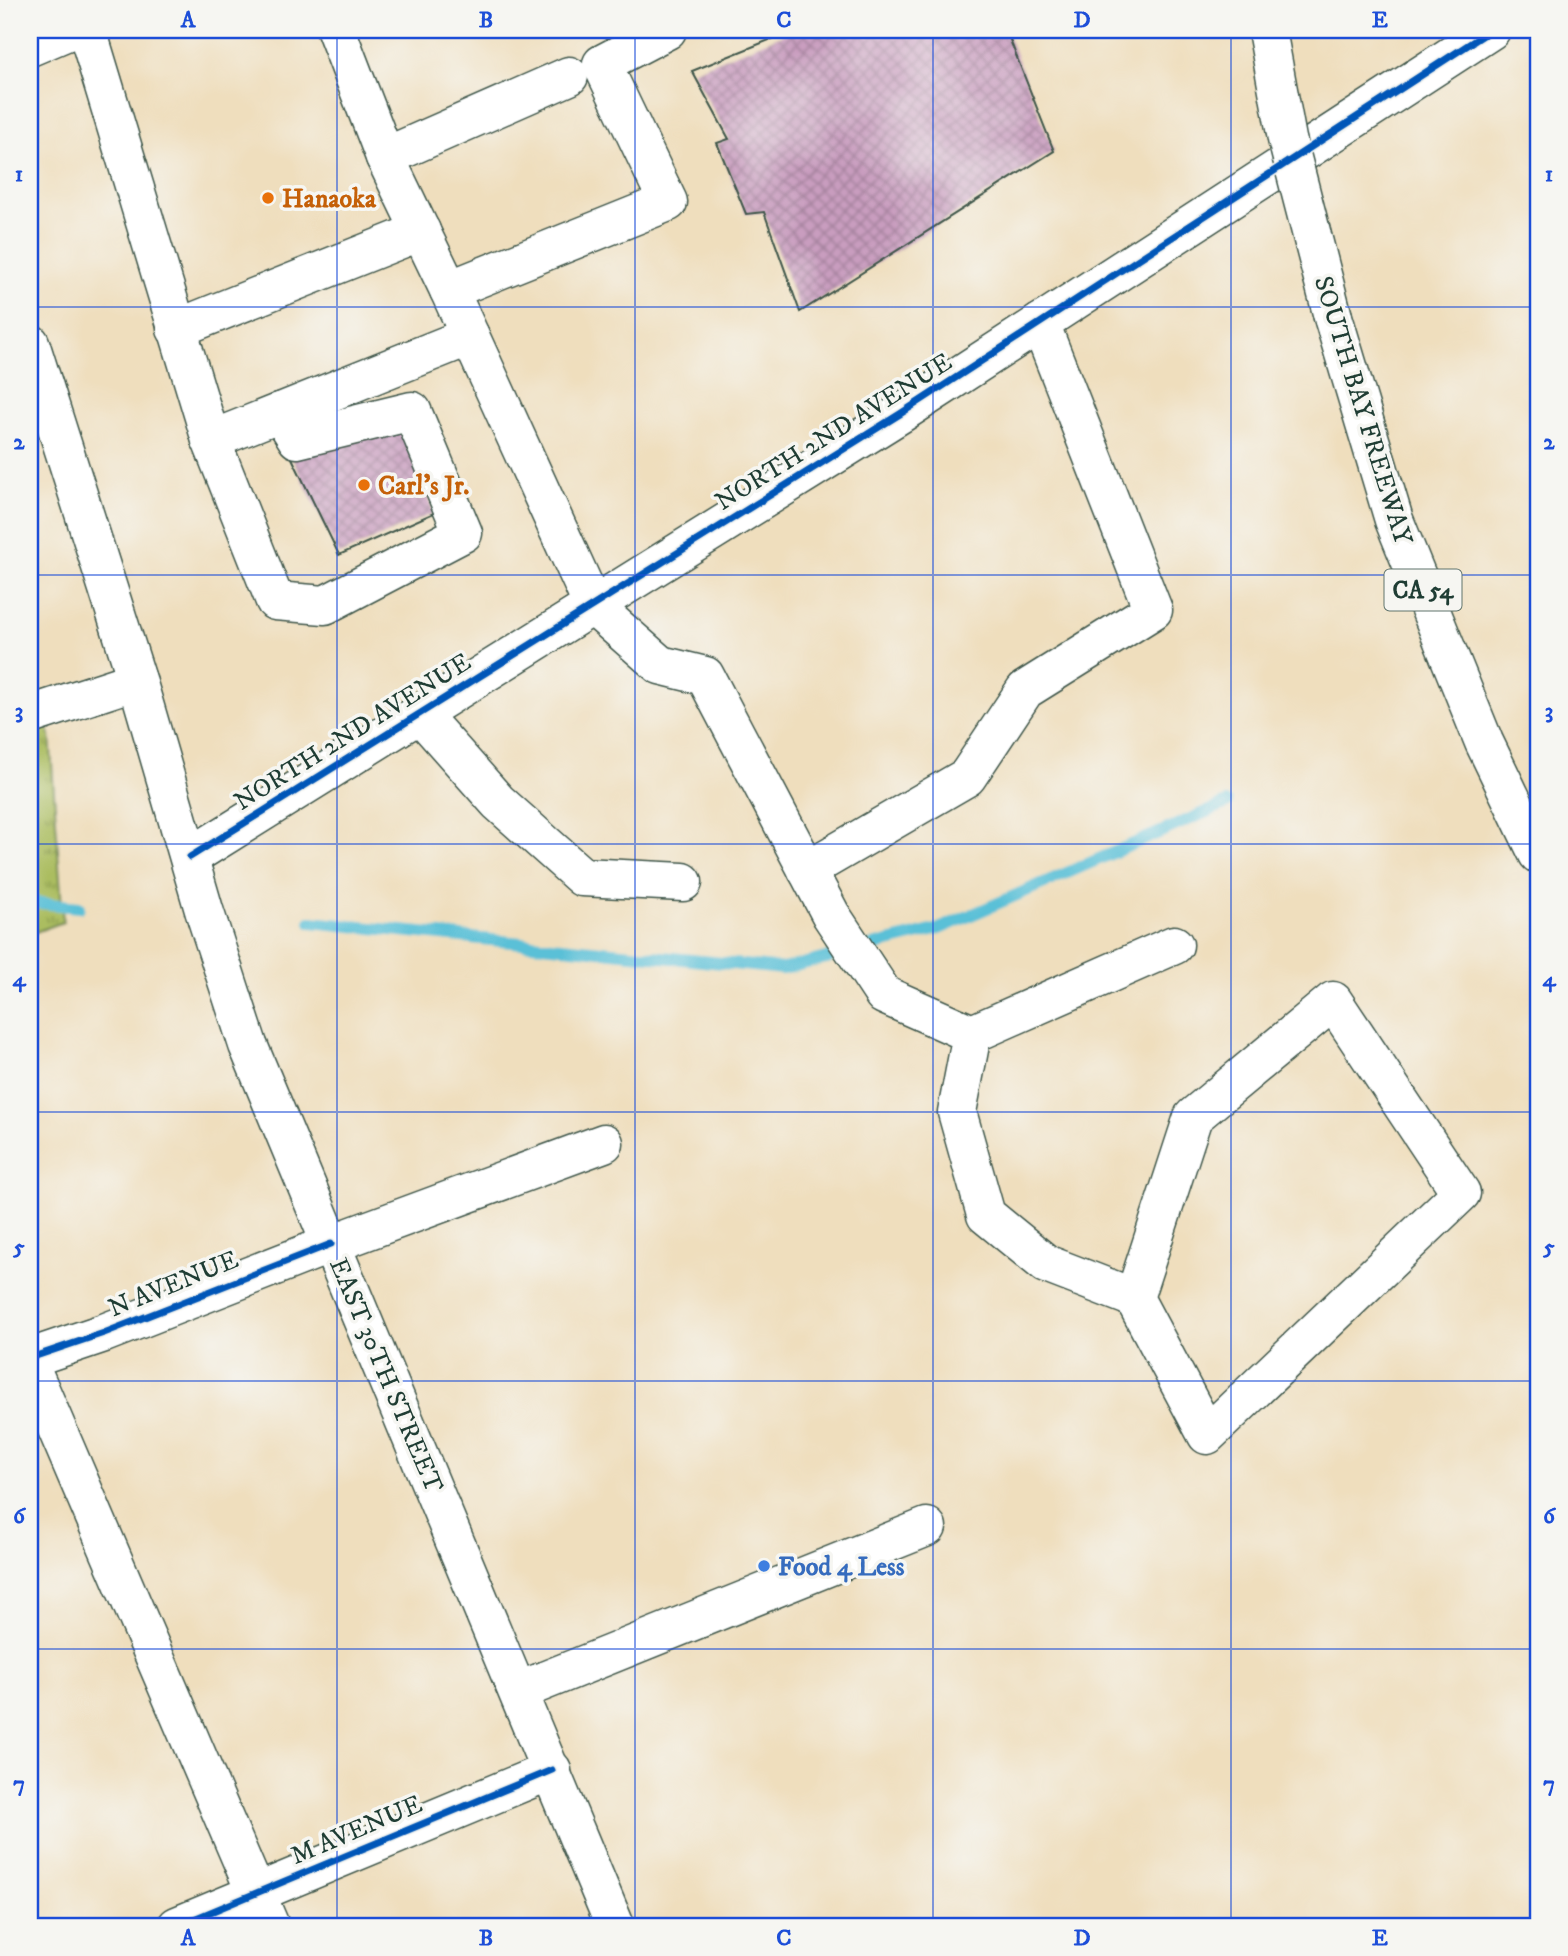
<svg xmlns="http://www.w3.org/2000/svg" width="1568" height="1956" viewBox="0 0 1568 1956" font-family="'IM FELL DW Pica',serif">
<defs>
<pattern id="grass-tufts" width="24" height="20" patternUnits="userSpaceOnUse" patternTransform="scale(1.75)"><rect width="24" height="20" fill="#abbd60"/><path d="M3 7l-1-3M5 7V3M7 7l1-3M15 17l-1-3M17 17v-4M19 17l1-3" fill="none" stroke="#8b9b50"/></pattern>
<pattern id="building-cross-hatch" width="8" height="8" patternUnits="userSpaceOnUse" patternTransform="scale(1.75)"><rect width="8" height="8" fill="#c99dbf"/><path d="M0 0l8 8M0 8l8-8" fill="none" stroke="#a3819c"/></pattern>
</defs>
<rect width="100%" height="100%" fill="#f6f6f2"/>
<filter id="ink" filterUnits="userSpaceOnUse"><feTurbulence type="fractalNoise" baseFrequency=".0143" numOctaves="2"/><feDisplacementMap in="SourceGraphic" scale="14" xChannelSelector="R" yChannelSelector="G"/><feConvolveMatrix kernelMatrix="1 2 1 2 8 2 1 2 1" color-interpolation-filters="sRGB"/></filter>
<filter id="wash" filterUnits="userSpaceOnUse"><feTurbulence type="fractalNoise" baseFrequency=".00686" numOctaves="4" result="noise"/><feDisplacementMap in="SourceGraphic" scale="28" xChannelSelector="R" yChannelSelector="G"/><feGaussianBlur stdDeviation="1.57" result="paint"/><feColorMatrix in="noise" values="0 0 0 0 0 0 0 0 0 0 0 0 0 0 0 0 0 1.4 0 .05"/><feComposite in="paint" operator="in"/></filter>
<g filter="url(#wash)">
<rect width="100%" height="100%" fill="#efdebd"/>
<path fill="url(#grass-tufts)" stroke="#657d4a" stroke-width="2" d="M 30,674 L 50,735 L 63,922 L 30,934 Z"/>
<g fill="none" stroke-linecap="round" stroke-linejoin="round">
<g stroke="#5ac0d7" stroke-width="12">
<path d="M 30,902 L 79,907"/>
<path d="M 311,922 L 783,969 L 939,929 L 1227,803"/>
</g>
</g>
<g id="blocks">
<g fill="url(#building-cross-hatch)">
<path d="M 794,30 L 1006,30 L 1054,151 L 800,312 L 764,212 L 746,214 L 717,143 L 729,139 L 692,71 Z"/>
<path d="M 399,422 L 434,513 L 339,555 L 292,458 Z"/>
</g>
</g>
</g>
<g filter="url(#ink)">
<use href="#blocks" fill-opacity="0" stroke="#3e5549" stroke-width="2"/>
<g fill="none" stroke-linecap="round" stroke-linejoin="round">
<defs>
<g id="minor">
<path d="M 87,30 L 211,440 L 470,336"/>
<path d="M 336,30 L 385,157 L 569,76"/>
<path d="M 667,30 L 602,64 L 668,202 L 449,290 L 593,606 L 660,665 L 705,676 L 831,915 L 884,995 L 972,1034 L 1174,945"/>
<path d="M 30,47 L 70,30"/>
<path d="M 385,157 L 449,290"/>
<path d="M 176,329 L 421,231"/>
<path d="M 211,440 L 275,601 L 325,605 L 463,533 L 412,411 L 297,439 L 280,412"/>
<path d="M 420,714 L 498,802 L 582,877 L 683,882"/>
<path d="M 30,715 L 137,680"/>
<path d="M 190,857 L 900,414 L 1491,30"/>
<path d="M 807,870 L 967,777 L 1025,690 L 1153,610 L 1040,323"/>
<path d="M 972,1034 L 957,1112 L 986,1215 L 1046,1264 L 1134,1298 L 1207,1435 L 1461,1193 L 1333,1001 L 1193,1117 L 1134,1298"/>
<path d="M 30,1358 L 104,1333 L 331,1244 L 604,1143"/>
<path d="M 30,1366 L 270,1926"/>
<path d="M 519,1691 L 927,1527"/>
<path d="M 177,1926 L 552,1770"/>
</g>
<path id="major" d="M 30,343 L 137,680 L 204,910 L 248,1045 L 615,1926"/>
<path id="highway" d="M 1333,317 L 1394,520 L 1484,742 L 1538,854"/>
</defs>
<use href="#minor" stroke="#3e5549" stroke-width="41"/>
<use href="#major" stroke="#3e5549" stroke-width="41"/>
<use href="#highway" stroke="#3e5549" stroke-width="41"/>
<use href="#minor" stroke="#fff" stroke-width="38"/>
<use href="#major" stroke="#fff" stroke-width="38"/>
<use href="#highway" stroke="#fff" stroke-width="38"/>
<defs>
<path id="highway-bridge" d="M 1267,30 L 1287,139 L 1333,317"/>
</defs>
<use href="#highway-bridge" stroke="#3e5549" stroke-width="41" stroke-linecap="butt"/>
<use href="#highway-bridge" stroke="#fff" stroke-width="38"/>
<defs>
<g id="cycleway">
<path d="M 190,857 L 900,414 L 1491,30"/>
<path d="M 30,1358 L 104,1333 L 331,1244"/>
<path d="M 177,1926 L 552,1770"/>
</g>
</defs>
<use href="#cycleway" stroke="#f6f6f2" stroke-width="11"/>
<use href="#cycleway" stroke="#0057b8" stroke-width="7"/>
</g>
</g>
<path fill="none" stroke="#1d4ed8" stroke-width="2" stroke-opacity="0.55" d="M 337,30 L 337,1926M 635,30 L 635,1926M 933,30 L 933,1926M 1231,30 L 1231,1926M 30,307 L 1538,307M 30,575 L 1538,575M 30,844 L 1538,844M 30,1112 L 1538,1112M 30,1381 L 1538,1381M 30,1649 L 1538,1649"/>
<g fill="#e8710a" stroke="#f6f6f2" stroke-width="2.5">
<circle cx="268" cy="198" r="7"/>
<circle cx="364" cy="485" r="7"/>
</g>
<circle fill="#3f7fe0" stroke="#f6f6f2" stroke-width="2.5" cx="764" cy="1566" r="7"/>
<g text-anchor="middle" stroke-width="7" stroke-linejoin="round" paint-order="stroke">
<rect fill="#f6f6f2" stroke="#60746d" stroke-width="2" x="1384.5" y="569.5" width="77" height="41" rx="5"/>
<g font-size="24" font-weight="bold" fill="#1f3d34">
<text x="1423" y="598">CA 54</text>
</g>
<g font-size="26" font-weight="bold" fill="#c56008" stroke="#f6f6f2" text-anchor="start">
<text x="282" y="207">Hanaoka</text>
<text x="378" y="494">Carl's Jr.</text>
</g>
<g font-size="26" fill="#1f3d34" stroke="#f6f6f2">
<text transform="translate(1364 410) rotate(73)" y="9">SOUTH BAY FREEWAY</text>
<text transform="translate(833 431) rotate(-32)" y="9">NORTH 2ND AVENUE</text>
<text transform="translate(352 731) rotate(-32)" y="9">NORTH 2ND AVENUE</text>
<text transform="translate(173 1283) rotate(-22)" y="9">N AVENUE</text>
<text transform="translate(387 1375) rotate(67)" y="9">EAST 30TH STREET</text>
<text transform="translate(356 1829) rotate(-23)" y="9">M AVENUE</text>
</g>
<g font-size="26" font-weight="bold" fill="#366cbe" stroke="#f6f6f2" text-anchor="start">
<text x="778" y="1575">Food 4 Less</text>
</g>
</g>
<rect width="1568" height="1956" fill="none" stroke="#f6f6f2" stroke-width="77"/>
<rect x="38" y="38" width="1492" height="1880" fill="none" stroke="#1d4ed8" stroke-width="2.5"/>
<g font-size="23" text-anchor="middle" font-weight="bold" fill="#1d4ed8">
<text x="188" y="27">A</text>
<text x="486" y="27">B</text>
<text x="784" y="27">C</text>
<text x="1082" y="27">D</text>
<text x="1380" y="27">E</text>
<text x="19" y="181">1</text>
<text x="1549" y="181">1</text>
<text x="19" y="449">2</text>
<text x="1549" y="449">2</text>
<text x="19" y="718">3</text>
<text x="1549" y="718">3</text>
<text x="19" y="986">4</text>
<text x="1549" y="986">4</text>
<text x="19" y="1254">5</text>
<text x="1549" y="1254">5</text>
<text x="19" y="1523">6</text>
<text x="1549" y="1523">6</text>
<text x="19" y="1791">7</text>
<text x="1549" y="1791">7</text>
<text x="188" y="1945">A</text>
<text x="486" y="1945">B</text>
<text x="784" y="1945">C</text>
<text x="1082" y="1945">D</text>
<text x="1380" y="1945">E</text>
</g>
</svg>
